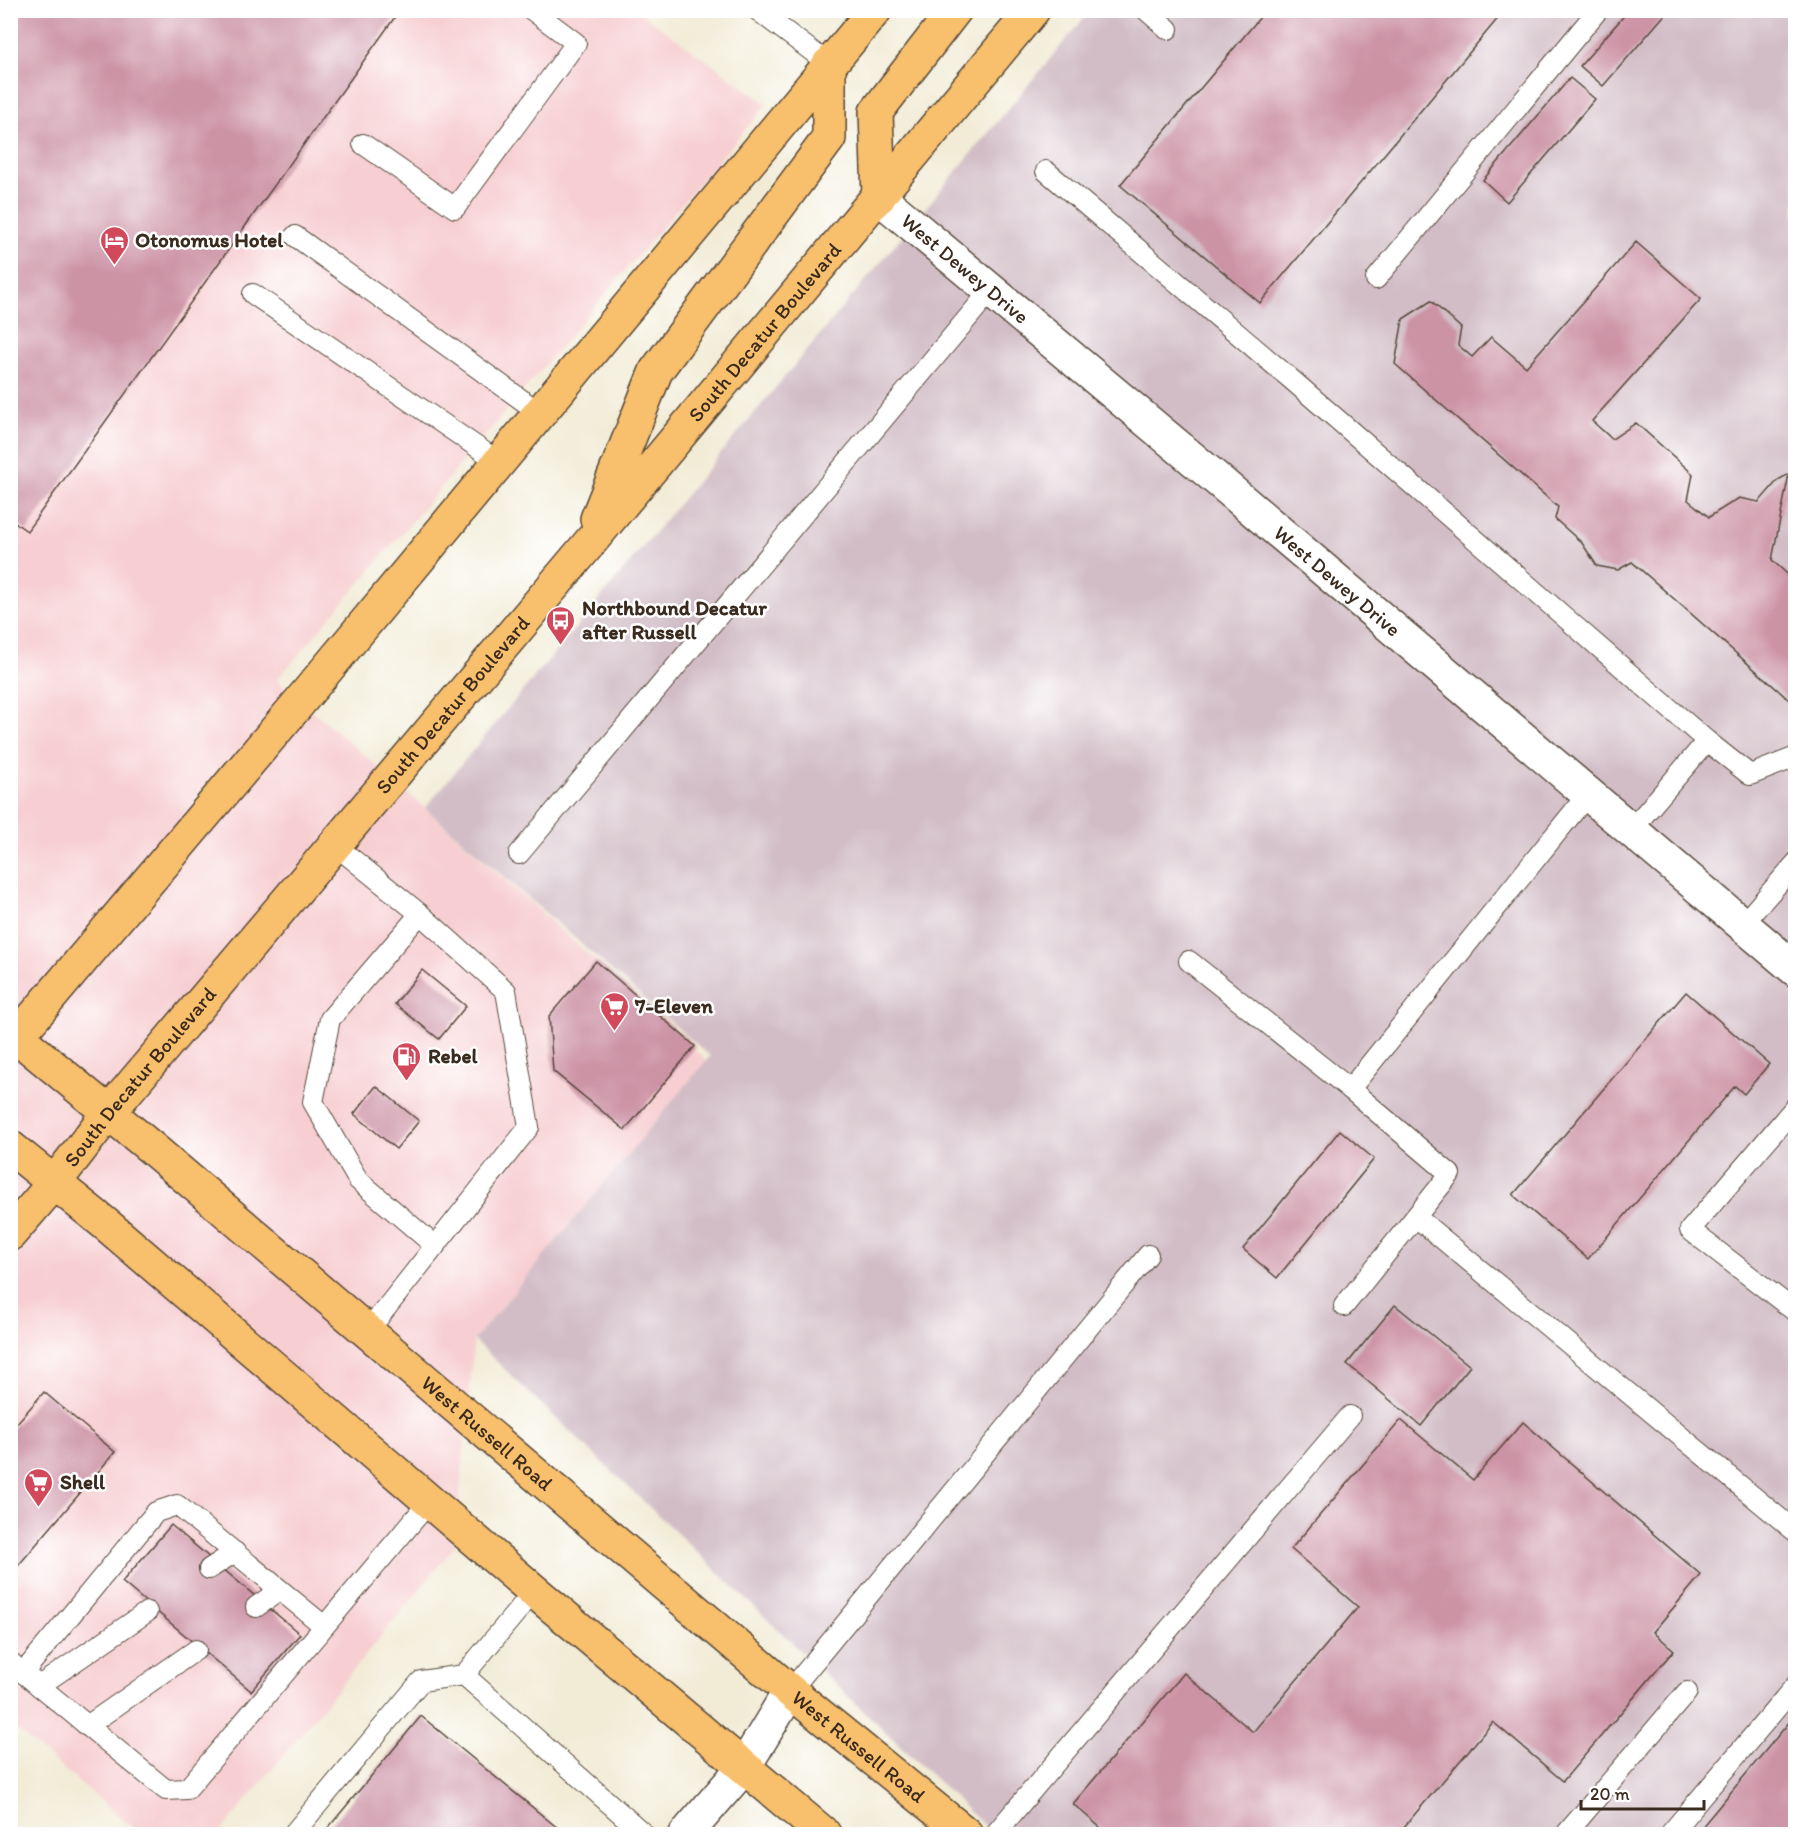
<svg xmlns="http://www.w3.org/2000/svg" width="1806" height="1845" viewBox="0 0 1806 1845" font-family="Itim,sans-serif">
<rect width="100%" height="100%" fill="#fff"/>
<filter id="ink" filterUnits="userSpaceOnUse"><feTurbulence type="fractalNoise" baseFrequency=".0167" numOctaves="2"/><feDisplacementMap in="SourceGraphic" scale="12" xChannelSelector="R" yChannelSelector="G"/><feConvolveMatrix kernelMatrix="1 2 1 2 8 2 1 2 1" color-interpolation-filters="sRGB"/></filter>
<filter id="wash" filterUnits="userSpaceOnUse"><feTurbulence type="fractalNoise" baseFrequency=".008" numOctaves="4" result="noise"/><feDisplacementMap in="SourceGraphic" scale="24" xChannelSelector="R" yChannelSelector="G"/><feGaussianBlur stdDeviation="1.35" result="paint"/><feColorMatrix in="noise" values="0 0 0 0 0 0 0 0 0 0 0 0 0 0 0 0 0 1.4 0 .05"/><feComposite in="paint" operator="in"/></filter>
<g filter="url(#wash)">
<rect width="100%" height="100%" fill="#f2ecd7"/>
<path fill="#f7cfd2" d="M 11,11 L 638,11 L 767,104 L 277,680 L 425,808 L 707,1061 L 474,1340 L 455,1546 L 219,1834 L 140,1834 L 11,1725 Z"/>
<path fill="#d2bdc6" d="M 1090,11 L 1795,11 L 1795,1834 L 993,1834 L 474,1340 L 710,1056 L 425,808 Z"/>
<g id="blocks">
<g fill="#cc93a5">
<path d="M 10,10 L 400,10 L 27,531 L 10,519 Z"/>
<path d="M 1266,10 L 1505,10 L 1260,303 L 1120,185 Z"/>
<path d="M 1629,10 L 1669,10 L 1603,86 L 1580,66 Z"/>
<path d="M 1570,78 L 1595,99 L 1507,202 L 1483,180 Z"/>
<path d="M 1636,242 L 1701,299 L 1592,421 L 1612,439 L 1636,423 L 1693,474 L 1688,500 L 1709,517 L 1739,498 L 1759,502 L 1778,480 L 1789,474 L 1772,560 L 1796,582 L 1796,700 L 1788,699 L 1632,562 L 1618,570 L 1597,566 L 1582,543 L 1555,519 L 1558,507 L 1395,364 L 1403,319 L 1431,301 L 1461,328 L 1458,345 L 1472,357 L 1491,337 L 1526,367 Z"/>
<path d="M 596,961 L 695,1046 L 625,1130 L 553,1071 L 549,1016 Z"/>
<path d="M 422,970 L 466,1006 L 439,1039 L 395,1004 Z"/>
<path d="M 1686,992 L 1769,1064 L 1744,1094 L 1735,1086 L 1588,1259 L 1513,1195 Z"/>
<path d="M 376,1086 L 419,1121 L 396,1149 L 354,1114 Z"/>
<path d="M 1340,1130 L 1374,1159 L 1277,1278 L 1243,1249 Z"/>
<path d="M 1395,1305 L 1470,1366 L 1421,1426 L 1347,1364 Z"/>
<path d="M 44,1392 L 115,1452 L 17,1567 L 10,1561 L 10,1431 Z"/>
<path d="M 1401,1420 L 1473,1480 L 1523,1422 L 1701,1575 L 1653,1632 L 1674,1650 L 1563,1781 L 1493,1722 L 1398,1834 L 1108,1834 L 1073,1804 L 1184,1673 L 1253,1732 L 1358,1607 L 1291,1549 Z"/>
<path d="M 171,1525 L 300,1634 L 251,1691 L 122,1582 Z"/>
<path d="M 1796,1714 L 1796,1834 L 1696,1834 Z"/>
<path d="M 421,1716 L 565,1834 L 323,1834 Z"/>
</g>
</g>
</g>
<g filter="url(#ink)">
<use href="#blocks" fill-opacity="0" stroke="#56473a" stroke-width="1.5"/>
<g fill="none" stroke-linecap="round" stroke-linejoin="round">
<defs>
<g id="service">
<path d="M 757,10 L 829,64"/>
<path d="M 1146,10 L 1168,29"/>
<path d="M 363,144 L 455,208 L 576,43 L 532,10"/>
<path d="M 1046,171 L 1292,380 L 1707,741 L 1750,775 L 1796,757"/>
<path d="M 295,236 L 540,413"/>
<path d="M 1376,279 L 1598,10"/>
<path d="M 253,294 L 499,462"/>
<path d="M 1631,830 L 1707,741"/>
<path d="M 335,845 L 420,914 L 506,991 L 529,1127 L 368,1331"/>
<path d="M 519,854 L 992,289"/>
<path d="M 420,914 L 330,1019 L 313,1102 L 358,1180 L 435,1246"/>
<path d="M 1742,925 L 1796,863"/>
<path d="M 1189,961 L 1350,1089"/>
<path d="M 1796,1106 L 1690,1230 L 1796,1312"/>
<path d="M 1416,1217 L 1796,1532"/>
<path d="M 1344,1306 L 1450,1174 L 1350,1089 L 1588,794"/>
<path d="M 209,1569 L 235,1552"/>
<path d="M 534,1591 L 464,1675 L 644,1834"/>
<path d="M 256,1607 L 280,1590"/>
<path d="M 10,1662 L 166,1790 L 187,1789 L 430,1501"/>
<path d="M 23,1673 L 156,1512 L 177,1505 L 324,1626"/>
<path d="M 39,1686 L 147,1612"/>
<path d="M 790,1691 L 1148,1255"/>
<path d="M 87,1726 L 196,1650"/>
<path d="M 293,1834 L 421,1681 L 464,1675"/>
<path d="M 995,1834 L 1350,1416"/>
<path d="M 1566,1834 L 1687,1692"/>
<path d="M 1670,1834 L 1796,1685"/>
</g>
<g id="minor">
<path id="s1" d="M 879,197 L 1212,475 L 1796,970"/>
<path d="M 686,1834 L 744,1767 L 790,1691"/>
</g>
<g id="primary">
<path d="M 879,197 L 876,112 L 955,10"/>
<path d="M 597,519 L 656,371 L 829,138 L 829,64"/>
<path id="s2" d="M 10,1031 L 154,1150 L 790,1691 L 966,1834"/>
<path d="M 10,1045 L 298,704 L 875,10"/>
<path d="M 10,1147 L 108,1226 L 534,1591 L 824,1834"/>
<path id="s3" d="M 10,1234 L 55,1182 L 109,1112 L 587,546 L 1033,10"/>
</g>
</defs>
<use href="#service" stroke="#56473a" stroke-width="22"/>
<use href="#minor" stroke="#56473a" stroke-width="36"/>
<use href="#primary" stroke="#56473a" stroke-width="36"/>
<use href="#service" stroke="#fff" stroke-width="20"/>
<use href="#minor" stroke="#fff" stroke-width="33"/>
<use href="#primary" stroke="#f8bf6c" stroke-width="33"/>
</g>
</g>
<defs>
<symbol id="hotel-pin" viewBox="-11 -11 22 30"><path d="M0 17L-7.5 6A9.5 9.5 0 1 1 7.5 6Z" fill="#d1495b" stroke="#fff"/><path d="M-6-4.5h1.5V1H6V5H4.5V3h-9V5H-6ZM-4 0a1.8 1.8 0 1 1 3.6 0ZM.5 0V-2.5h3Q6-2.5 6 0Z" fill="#fff"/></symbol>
<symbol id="bus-pin" viewBox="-11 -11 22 30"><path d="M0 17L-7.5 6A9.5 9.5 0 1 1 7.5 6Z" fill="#d1495b" stroke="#fff"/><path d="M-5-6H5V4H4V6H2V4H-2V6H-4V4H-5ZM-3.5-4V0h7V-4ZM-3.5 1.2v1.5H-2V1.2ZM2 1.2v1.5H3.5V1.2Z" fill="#fff"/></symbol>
<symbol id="supermarket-pin" viewBox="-11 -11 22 30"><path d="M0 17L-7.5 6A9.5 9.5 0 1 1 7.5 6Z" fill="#d1495b" stroke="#fff"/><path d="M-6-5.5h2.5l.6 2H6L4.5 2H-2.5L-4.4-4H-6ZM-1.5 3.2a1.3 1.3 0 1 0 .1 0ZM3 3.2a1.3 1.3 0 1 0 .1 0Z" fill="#fff"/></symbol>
<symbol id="fuel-pin" viewBox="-11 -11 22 30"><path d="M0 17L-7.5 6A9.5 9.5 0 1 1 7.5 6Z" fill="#d1495b" stroke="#fff"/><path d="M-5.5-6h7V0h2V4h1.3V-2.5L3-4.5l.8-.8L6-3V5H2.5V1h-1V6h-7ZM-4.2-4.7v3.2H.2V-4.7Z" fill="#fff"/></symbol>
</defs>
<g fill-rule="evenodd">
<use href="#hotel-pin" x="98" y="224" width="33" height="45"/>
<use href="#bus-pin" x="544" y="604" width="33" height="45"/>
<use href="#supermarket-pin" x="598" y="990" width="33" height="45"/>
<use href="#fuel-pin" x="390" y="1040" width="33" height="45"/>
<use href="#supermarket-pin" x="22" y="1466" width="33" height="45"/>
</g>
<g text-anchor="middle" stroke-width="5" stroke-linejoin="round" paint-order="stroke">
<g font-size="21" font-weight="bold" fill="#3b2a1e" stroke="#fff" text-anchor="start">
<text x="135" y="247">Otonomus Hotel</text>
<text x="582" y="615">Northbound Decatur<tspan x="582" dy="24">after Russell</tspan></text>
<text x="635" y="1013">7-Eleven</text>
<text x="428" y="1063">Rebel</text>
<text x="60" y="1489">Shell</text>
</g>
<g font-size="21" fill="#3b2a1e" stroke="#fff">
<text dy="7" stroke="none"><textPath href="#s1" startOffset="112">West Dewey Drive</textPath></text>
<text dy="7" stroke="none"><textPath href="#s3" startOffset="1176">South Decatur Boulevard</textPath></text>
<text dy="7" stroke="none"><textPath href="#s1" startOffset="598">West Dewey Drive</textPath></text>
<text dy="7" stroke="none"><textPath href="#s3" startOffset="690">South Decatur Boulevard</textPath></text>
<text dy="7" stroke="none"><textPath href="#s3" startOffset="204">South Decatur Boulevard</textPath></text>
<text dy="7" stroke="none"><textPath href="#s2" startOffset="624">West Russell Road</textPath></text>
<text dy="7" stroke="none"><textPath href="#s2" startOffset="1110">West Russell Road</textPath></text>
</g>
</g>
<rect width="1806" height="1845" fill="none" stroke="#fff" stroke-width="36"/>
<path d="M1581 1800v9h123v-9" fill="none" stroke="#3b2a1e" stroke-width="3"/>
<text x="1590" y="1800" font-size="18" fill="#3b2a1e" stroke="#ffffff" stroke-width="4.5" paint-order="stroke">20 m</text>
</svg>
